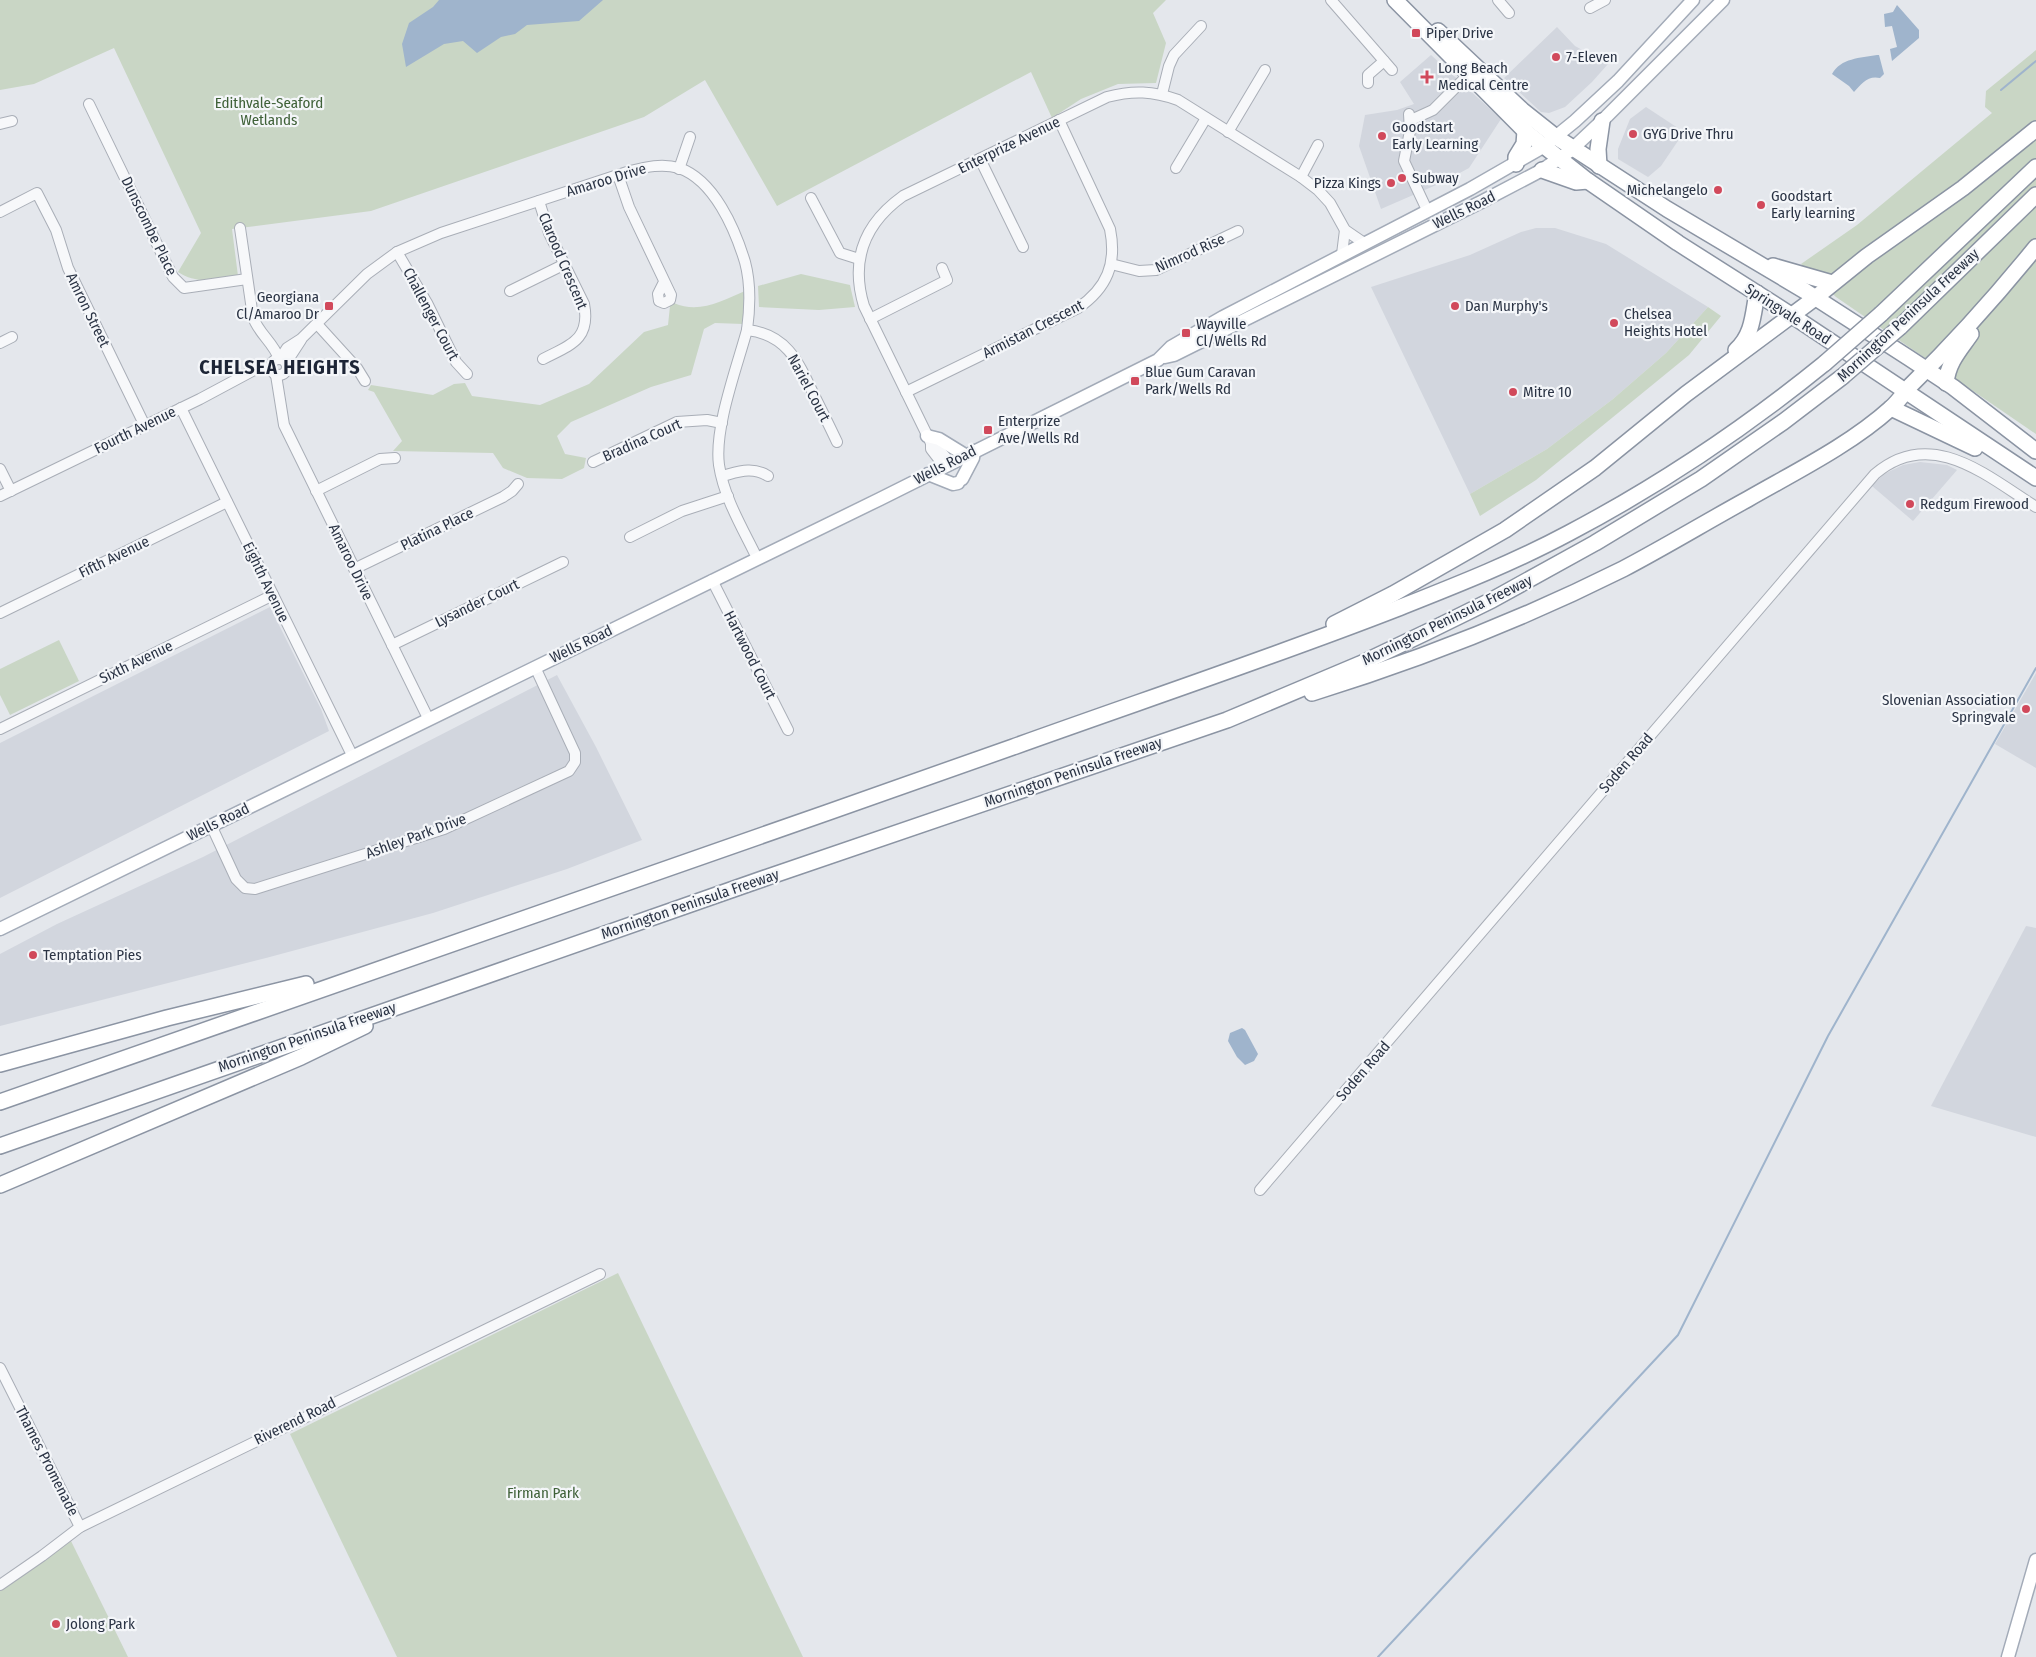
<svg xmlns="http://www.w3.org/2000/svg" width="2036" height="1657" viewBox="0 0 2036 1657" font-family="'Fira Sans Condensed',sans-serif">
<rect width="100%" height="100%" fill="#e4e7ec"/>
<g fill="#d2d6de">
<path d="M 1557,27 L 1575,46 L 1608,64 L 1592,82 L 1565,107 L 1549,113 L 1541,112 L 1504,78 Z"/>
<path d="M 1431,55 L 1501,119 L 1469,168 L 1443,182 L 1381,209 L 1359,146 L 1365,115 L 1397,110 L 1414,104 L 1400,82 Z"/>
<path d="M 1646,107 L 1684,132 L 1661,166 L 1648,177 L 1618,159 L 1618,149 L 1630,119 Z"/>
<path d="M 1536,228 L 1555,228 L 1606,244 L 1708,307 L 1666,353 L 1613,399 L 1547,449 L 1470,494 L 1371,287 L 1470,255 L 1521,232 Z"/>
<path d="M 1920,462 L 1947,465 L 1957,470 L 1913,521 L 1872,486 L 1884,474 L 1903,465 Z"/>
<path d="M 270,607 L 321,709 L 329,731 L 0,898 L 0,743 Z"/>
<path d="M 2036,673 L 2036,768 L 1995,744 Z"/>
<path d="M 557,675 L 596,747 L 642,840 L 567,869 L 433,913 L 266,958 L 0,1026 L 0,954 L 57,924 L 203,857 Z"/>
<path d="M 2026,926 L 2036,928 L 2036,1137 L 1931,1106 Z"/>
</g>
<g fill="#c9d6c5">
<path d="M 0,0 L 1166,0 L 1153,13 L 1166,43 L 1156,83 L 1118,84 L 1081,99 L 1052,118 L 1031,72 L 777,206 L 705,80 L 644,117 L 371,211 L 232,229 L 238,276 C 217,279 197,285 178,272 L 201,233 L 114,48 L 34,84 L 0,90 Z"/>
<path d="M 2036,50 L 2036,434 L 1836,297 L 1801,264 L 1857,225 L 1992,113 L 1985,107 L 1986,91 Z"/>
<path d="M 801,274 L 850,285 L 855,307 L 819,310 L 759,307 L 758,286 Z"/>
<path d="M 745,291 L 743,324 L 715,323 L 704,329 L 691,375 L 651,387 L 571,422 L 557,436 L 565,454 L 586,458 L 584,468 L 562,479 L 527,478 L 503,468 L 493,453 L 393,451 L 402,441 L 374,392 L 368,390 L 371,385 L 433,395 L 454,384 L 465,383 L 472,396 L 540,405 L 589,384 L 644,332 L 668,325 L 670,306 L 674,303 C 699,314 722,301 745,291 Z"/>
<path d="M 1708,307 L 1721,316 L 1689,355 L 1536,480 L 1480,516 L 1470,494 L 1547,449 L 1613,399 L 1666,353 Z"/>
<path d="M 59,640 L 79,681 L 10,715 L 0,695 L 0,669 Z"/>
<path d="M 618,1273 L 803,1657 L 397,1657 L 290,1434 Z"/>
<path d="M 71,1541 L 128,1657 L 0,1657 L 0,1591 Z"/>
</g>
<g fill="#9fb4cc">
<path d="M 439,0 L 603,0 L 579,21 L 527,25 L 515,34 L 501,37 L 477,53 L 463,41 L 444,44 L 406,67 L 402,44 L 409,23 L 433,7 Z"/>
<path d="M 1897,5 L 1919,30 L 1919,38 L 1892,61 L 1890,49 L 1897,47 L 1892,26 L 1885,27 L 1884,14 L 1893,12 Z"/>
<path d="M 1877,55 L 1879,55 L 1884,74 L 1880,78 C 1868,75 1861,84 1854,92 L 1849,86 L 1832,74 C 1841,58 1860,58 1877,55 Z"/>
<path d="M 1242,1028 L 1245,1030 L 1258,1054 L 1254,1061 L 1245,1065 L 1237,1057 L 1228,1041 L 1230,1033 Z"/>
</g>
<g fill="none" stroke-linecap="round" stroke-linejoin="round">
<g stroke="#9fb4cc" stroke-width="2">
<path d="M 2001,90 L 2036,61"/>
<path d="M 1378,1657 L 1678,1335 L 1828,1036 L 2036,668"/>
</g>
<defs>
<g id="minor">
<path d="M 1331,0 L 1392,70"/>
<path d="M 1498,0 L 1509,13"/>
<path d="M 1590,8 L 1605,0"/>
<path d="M 1368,83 L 1368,75 L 1384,61"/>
<path d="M 1162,94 L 1169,66 L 1174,55 L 1201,26"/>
<path d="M 89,104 L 173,277 L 184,288 L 247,279"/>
<path d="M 1409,114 L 1410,131 L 1404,161 L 1427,210"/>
<path d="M 1411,120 L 1433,110 L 1472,71"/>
<path d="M 0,124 L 12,121"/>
<path d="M 1228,132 L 1265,70"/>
<path d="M 980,159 L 1023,247"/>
<path d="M 1176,168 L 1206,118"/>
<path d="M 679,169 L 690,137"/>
<path d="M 618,175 L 629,207 L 671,295 L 670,300 L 664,303 L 659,301 L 658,294 L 664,282"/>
<path d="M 1301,177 L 1318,145"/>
<path d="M 811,198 L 840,253 L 859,259"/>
<path d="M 539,201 L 549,233 L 584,304 C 591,340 570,345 543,359"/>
<path d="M 0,212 L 37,193 L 56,230 L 68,268 L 145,426"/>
<path d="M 240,228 L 253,317 C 258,333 274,343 279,359"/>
<path d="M 397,252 L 427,303 L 456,362 L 467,374"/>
<path d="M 1342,254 L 1345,230"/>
<path d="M 1111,264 L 1139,271 L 1156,270 L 1238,231"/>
<path d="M 510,291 L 563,265"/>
<path d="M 870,319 L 947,280 L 942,268"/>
<path d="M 317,324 L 357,368 L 365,381"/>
<path d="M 747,330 C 786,334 798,361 813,393 C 821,409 829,425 837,442"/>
<path d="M 0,343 L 12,337"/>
<circle cx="279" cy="367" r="8"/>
<path d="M 280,359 L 287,348 L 301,339 L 367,274 L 397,252 L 441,233 L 630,171 C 646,167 662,163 679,168 C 714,180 735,229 745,262 C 751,284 750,308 747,330 C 737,367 714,428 719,465 C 724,498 743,529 757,558"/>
<path d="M 286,363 L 301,340"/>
<path d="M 276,375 L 284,425 L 428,718"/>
<path d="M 906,392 L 1078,308 C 1107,288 1117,264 1110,229 L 1059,120"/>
<path d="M 181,408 L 352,755"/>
<path d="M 931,443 L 935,445 L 950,462"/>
<path d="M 593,462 L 677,422 L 707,420 L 722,423"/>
<path d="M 944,466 L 931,449 L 931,443 L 864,306 C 850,260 864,224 903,196 L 1107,97 C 1133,90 1153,91 1178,100 L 1301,177 L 1318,190 L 1330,203 L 1345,230 L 1364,243"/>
<path d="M 0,469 L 11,491"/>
<path d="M 722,476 C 738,472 752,466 768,476"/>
<path d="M 316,491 L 380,459 L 395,458"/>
<path d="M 0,496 L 200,399 L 258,368 L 271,369"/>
<path d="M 630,537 L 682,511 L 728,496"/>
<path d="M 354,569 L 503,497 L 512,491 L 518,484"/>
<path d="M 712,580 L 788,730"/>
<path d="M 0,613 L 227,502"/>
<path d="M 392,645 L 563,562"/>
<path d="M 0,729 L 273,595"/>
<path d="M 211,825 L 236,879 L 245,888 L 255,889 L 444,829 L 569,771 L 575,762 L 575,753 L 535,667"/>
<path d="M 1260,1190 L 1875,474 C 1931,426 1987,476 2036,507"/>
<path d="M 0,1368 L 80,1527"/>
<path d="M 0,1585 L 42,1556 L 80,1527 L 600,1274"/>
</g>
<g id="major">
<path d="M 1165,357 L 1174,355 L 1481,202 L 1542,170 L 1570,151 L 1602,121 L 1723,0"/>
<path d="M 927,436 L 939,439 L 965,455"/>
<path d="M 928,474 L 953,484 L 958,483"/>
<path d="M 962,479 L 973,458 L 974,451"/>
<path d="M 0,929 L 880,499 L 1158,360 L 1171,347 L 1223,317 L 1470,189 L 1543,147 L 1575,121 L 1618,81 L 1693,0"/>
<path d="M 2008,1657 L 2036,1560"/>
</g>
<g id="highway">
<path d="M 1395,0 L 1525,131 L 1588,181 L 1678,243 L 1791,315 L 2036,478"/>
<path d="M 1438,31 L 1522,110 L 1556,137 L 1667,209 L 1805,291 L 1909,358 L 1953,387 L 2036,451"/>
<path d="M 1516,164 L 1516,157 L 1524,144 L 1525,131"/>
<path d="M 1599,166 L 1598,149 L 1602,121"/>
<path d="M 1542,170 L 1576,182 L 1588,181"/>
<path d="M 1773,266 L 1832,283"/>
<path d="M 1881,314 L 2036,167"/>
<path d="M 1900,327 L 2036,195"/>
<path d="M 1736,350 C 1753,335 1753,314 1757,293"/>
<path d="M 1946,383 C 1948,362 1960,350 1971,334"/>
<path d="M 1891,408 L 1975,448"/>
<path d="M 1334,624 L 1393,594 L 1505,530 L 1595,468 L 1686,394 L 1815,298 L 1867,256 L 1963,188 L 2036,129"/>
<path d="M 1312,693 C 1419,660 1523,619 1623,569 C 1665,547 1706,522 1748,499 C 1795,472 1850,445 1891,408 C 1898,402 1904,393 1911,385 C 1955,342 1997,295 2036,247"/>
<path d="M 0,1064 L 167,1018 L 306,984"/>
<path d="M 0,1102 C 337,981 676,867 1013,747 C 1141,701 1270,658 1396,609 C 1454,586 1513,563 1569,533 C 1660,485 1745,428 1825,363"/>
<path d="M 0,1146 L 768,877 L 1227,720 L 1360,664 L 1427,632 L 1492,600 L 1595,543 L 1701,479 L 1783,422 L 1842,377"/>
<path d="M 0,1185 L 301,1057 L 365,1026"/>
</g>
</defs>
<use href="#minor" stroke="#a9aeb7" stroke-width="12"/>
<use href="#major" stroke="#a3abb8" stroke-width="15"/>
<use href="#highway" stroke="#8b94a3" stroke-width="18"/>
<use href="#minor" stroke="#f7f8fa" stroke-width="10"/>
<use href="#major" stroke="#fff" stroke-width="12"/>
<use href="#highway" stroke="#fff" stroke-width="15"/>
<defs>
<g id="highway-bridge">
<path d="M 1825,363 L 1881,314"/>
<path d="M 1842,377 L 1900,327"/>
</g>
</defs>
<use href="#highway-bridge" stroke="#8b94a3" stroke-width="18" stroke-linecap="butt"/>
<use href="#highway-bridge" stroke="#fff" stroke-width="15"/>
</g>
<g fill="#d1495b" stroke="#f4f6f9" stroke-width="2">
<rect x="1411" y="28" width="10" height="10" rx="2.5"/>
<circle cx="1556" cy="57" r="5"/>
<path d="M1424.5 69.5h5v5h5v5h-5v5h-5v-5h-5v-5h5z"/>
<circle cx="1633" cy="134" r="5"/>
<circle cx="1382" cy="136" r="5"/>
<circle cx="1402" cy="178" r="5"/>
<circle cx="1391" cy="183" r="5"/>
<circle cx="1718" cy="190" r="5"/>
<circle cx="1761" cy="205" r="5"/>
<rect x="324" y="301" width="10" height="10" rx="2.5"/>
<circle cx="1455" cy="306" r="5"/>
<circle cx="1614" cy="323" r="5"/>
<rect x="1181" y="328" width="10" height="10" rx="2.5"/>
<rect x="1130" y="376" width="10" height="10" rx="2.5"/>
<circle cx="1513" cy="392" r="5"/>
<rect x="983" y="425" width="10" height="10" rx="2.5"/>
<circle cx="1910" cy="504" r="5"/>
<circle cx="2026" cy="709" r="5"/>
<circle cx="33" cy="955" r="5"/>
<circle cx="56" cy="1624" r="5"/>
</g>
<g text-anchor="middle" stroke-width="4.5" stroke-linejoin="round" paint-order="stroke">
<g font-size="15" fill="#2b3445" stroke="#f4f6f9" text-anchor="start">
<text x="1426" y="38">Piper Drive</text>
<text x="1566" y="62">7-Eleven</text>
<text x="1438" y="73">Long Beach<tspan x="1438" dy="17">Medical Centre</tspan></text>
<text x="1392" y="132">Goodstart<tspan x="1392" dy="17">Early Learning</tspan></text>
<text x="1643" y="139">GYG Drive Thru</text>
<text x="1412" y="183">Subway</text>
<text x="1381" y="188" text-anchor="end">Pizza Kings</text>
<text x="1708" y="195" text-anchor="end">Michelangelo</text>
<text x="1771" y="201">Goodstart<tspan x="1771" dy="17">Early learning</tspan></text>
<text x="319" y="302" text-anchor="end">Georgiana<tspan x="319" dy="17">Cl/Amaroo Dr</tspan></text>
<text x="1465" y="311">Dan Murphy's</text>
<text x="1624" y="319">Chelsea<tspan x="1624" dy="17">Heights Hotel</tspan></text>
<text x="1196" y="329">Wayville<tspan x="1196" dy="17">Cl/Wells Rd</tspan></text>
<text x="1145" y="377">Blue Gum Caravan<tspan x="1145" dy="17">Park/Wells Rd</tspan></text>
<text x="1523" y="397">Mitre 10</text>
<text x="998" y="426">Enterprize<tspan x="998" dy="17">Ave/Wells Rd</tspan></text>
<text x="1920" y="509">Redgum Firewood</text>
<text x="2016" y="705" text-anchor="end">Slovenian Association<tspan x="2016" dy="17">Springvale</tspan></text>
<text x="43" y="960">Temptation Pies</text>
<text x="66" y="1629">Jolong Park</text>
</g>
<g font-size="15" fill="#3f6138" stroke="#f4f6f9">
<text x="269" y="108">Edithvale-Seaford<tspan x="269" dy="17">Wetlands</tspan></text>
<text x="543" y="1498">Firman Park</text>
</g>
<g font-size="15" fill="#2b3445" stroke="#f4f6f9">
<text transform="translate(1009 145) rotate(-26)" y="5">Enterprize Avenue</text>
<text transform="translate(606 180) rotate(-17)" y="5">Amaroo Drive</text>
<text transform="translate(1464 210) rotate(-26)" y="5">Wells Road</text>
<text transform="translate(149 226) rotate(64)" y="5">Dunscombe Place</text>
<text transform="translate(1190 253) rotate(-24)" y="5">Nimrod Rise</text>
<text transform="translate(563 261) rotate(67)" y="5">Clarood Crescent</text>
<text transform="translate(88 310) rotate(64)" y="5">Amron Street</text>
<text transform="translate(431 314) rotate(62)" y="5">Challenger Court</text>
<text transform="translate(1788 314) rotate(33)" y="5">Springvale Road</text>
<text transform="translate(1908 315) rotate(-43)" y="5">Mornington Peninsula Freeway</text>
<text transform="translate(1033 329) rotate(-27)" y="5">Armistan Crescent</text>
<text transform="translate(809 388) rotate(62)" y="5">Nariel Court</text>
<text transform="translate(135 430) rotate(-26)" y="5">Fourth Avenue</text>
<text transform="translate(642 440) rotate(-24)" y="5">Bradina Court</text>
<text transform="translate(945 465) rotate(-27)" y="5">Wells Road</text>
<text transform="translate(437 529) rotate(-26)" y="5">Platina Place</text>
<text transform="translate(114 557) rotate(-26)" y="5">Fifth Avenue</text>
<text transform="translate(351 562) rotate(64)" y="5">Amaroo Drive</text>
<text transform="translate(266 582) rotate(64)" y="5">Eighth Avenue</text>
<text transform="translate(477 603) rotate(-26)" y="5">Lysander Court</text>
<text transform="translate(1447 620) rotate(-26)" y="5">Mornington Peninsula Freeway</text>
<text transform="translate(581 644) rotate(-26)" y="5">Wells Road</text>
<text transform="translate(750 655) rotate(63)" y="5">Hartwood Court</text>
<text transform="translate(136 662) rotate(-26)" y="5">Sixth Avenue</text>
<text transform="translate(1626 763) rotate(-49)" y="5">Soden Road</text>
<text transform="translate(1073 772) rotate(-19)" y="5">Mornington Peninsula Freeway</text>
<text transform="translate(218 822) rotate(-26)" y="5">Wells Road</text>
<text transform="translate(416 836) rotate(-20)" y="5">Ashley Park Drive</text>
<text transform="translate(690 904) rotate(-19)" y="5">Mornington Peninsula Freeway</text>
<text transform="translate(307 1037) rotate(-19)" y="5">Mornington Peninsula Freeway</text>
<text transform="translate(1363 1071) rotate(-49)" y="5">Soden Road</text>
<text transform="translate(295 1421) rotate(-26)" y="5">Riverend Road</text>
<text transform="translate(47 1461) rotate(63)" y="5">Thames Promenade</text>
</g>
<g font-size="20" font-weight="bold" letter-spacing="1" fill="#1d2536" stroke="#f4f6f9">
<text x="280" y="374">CHELSEA HEIGHTS</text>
</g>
</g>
</svg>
